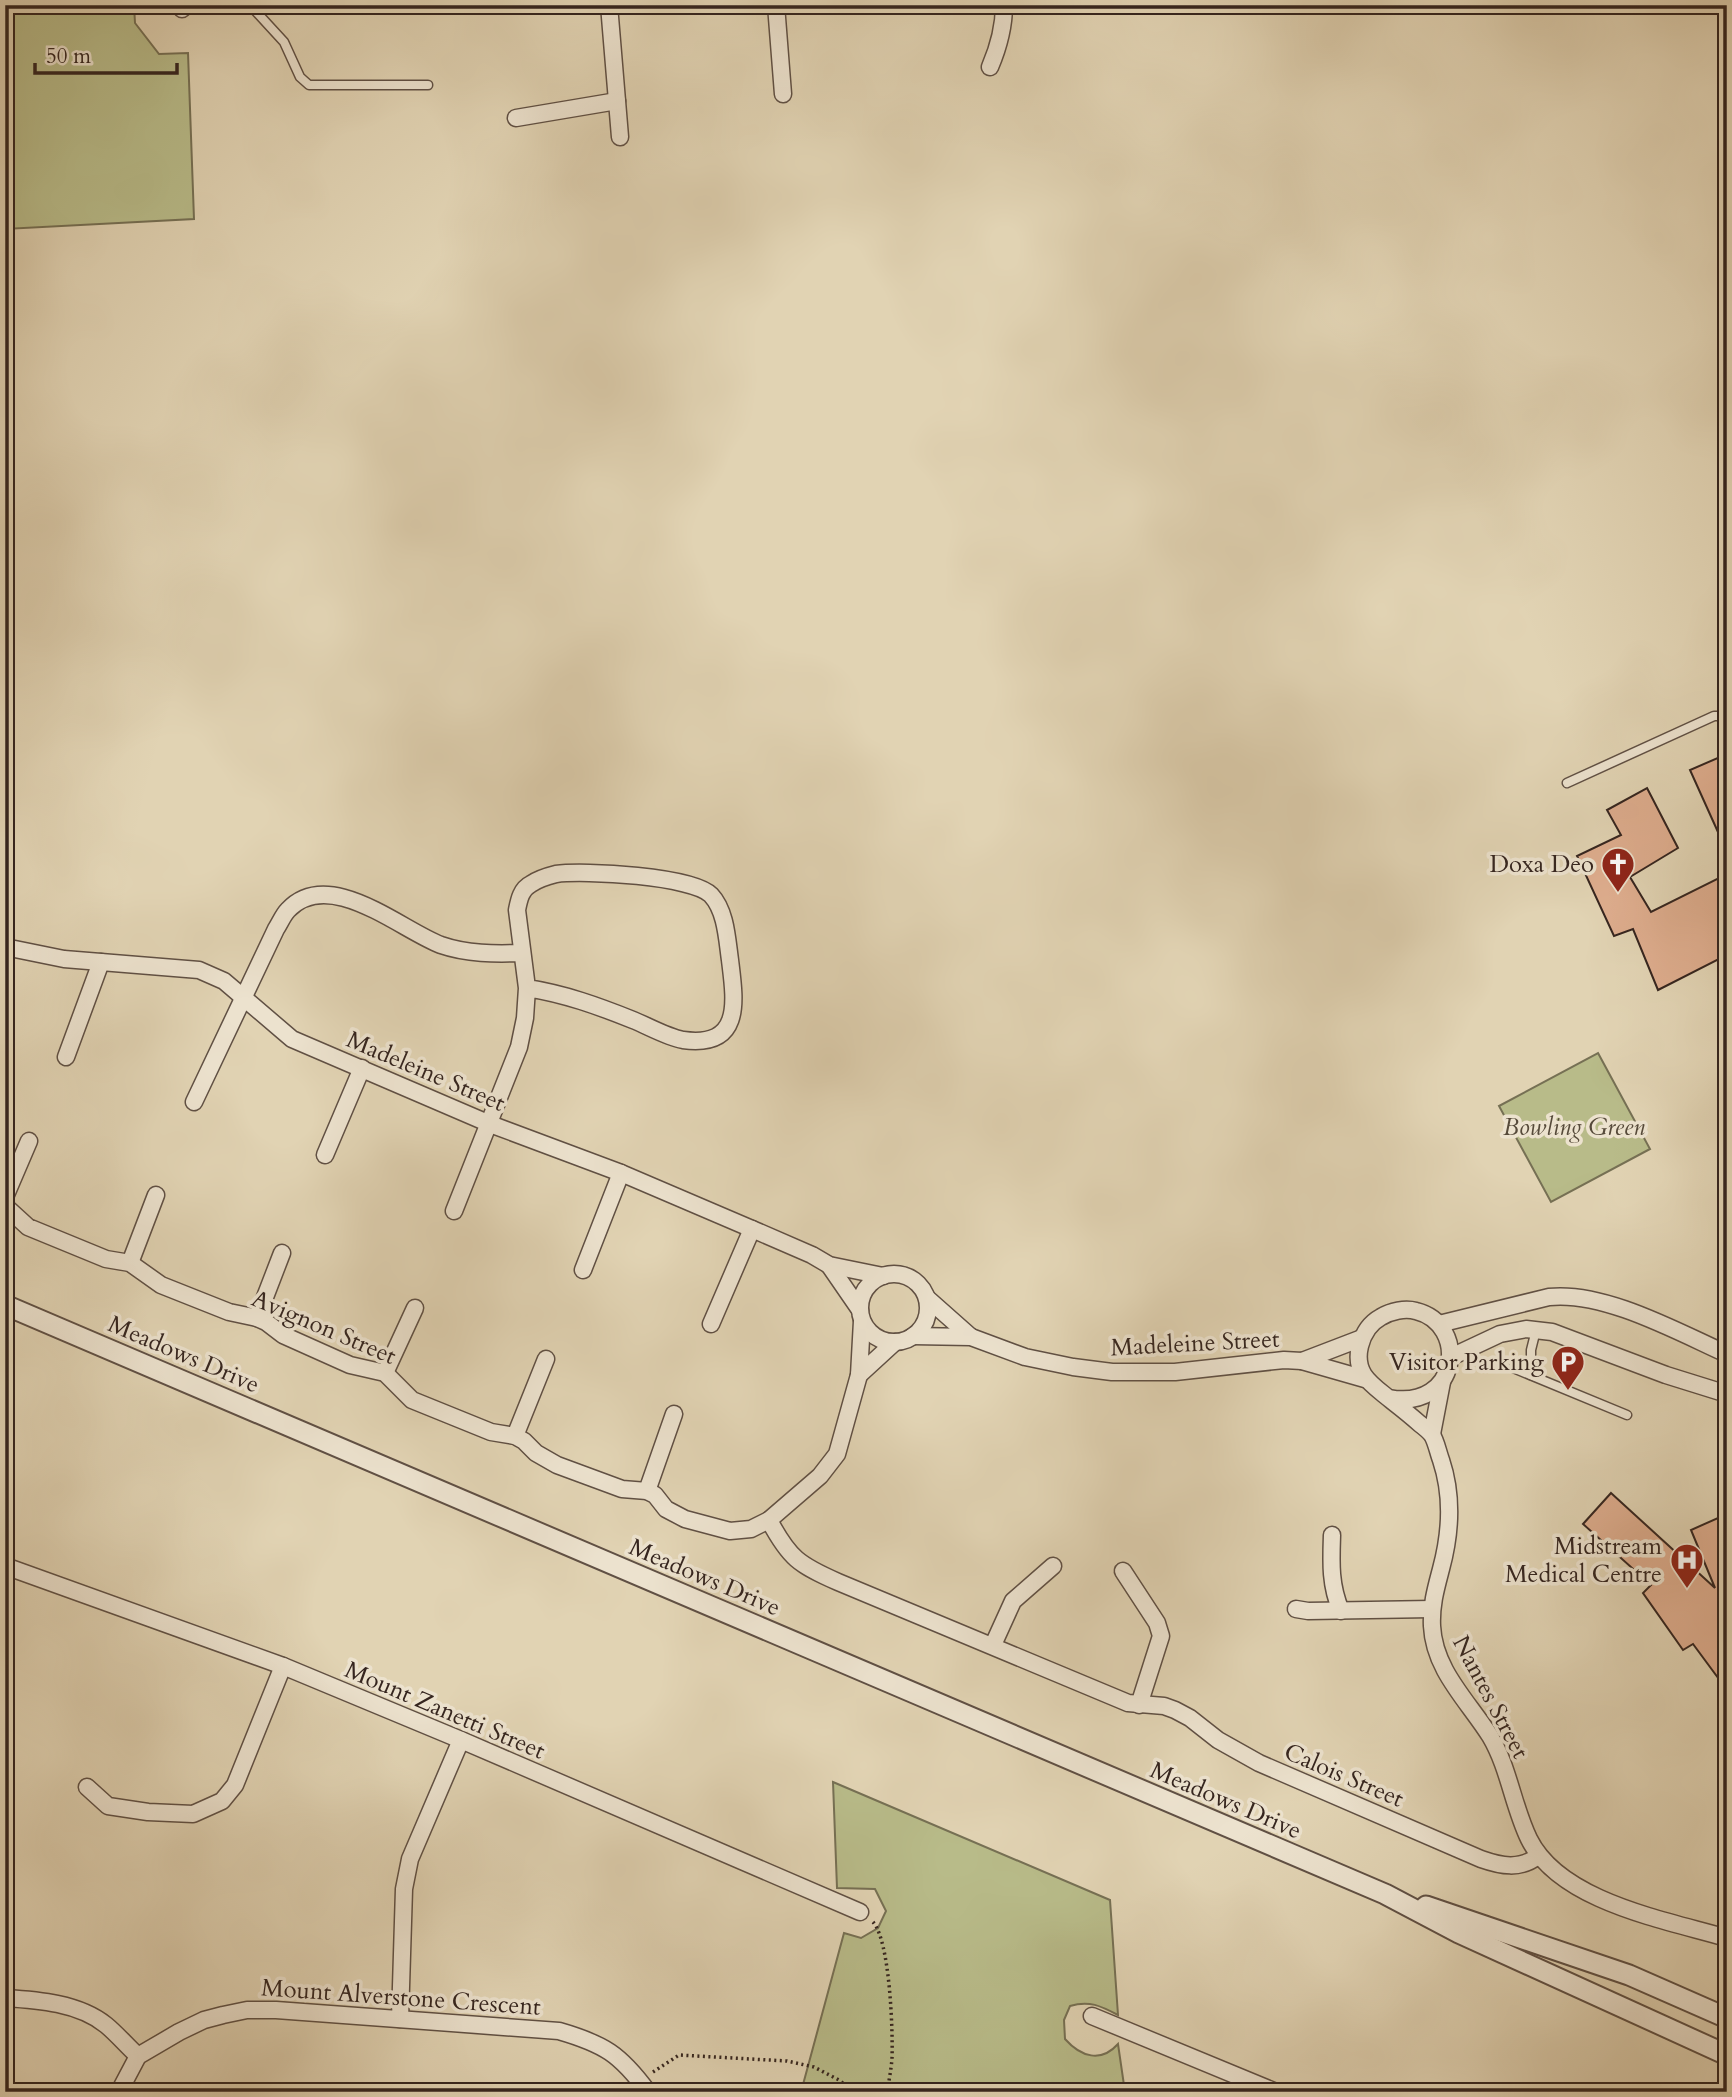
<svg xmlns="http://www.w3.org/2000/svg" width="1732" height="2097" viewBox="0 0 1732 2097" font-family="Cardo,serif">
<rect width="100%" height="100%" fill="#e1d3b3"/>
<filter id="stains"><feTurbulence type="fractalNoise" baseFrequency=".00286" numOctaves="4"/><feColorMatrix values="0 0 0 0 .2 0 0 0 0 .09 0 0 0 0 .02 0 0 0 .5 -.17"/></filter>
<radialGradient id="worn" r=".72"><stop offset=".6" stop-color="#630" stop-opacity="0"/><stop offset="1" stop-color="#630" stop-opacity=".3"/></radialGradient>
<g fill="#b8bb89" stroke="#767054" stroke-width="2">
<path d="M 5,5 L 134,5 L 135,23 L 159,54 L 188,53 L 194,219 L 5,229 Z"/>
<path d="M 1598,1053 L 1650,1149 L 1551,1202 L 1499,1106 Z"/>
<path d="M 833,1782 L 1110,1900 L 1118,2015 C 1101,2006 1089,2000 1070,2006 L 1064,2020 L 1065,2039 C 1081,2057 1101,2063 1118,2044 L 1125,2092 L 801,2092 L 844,1933 L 861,1938 L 878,1928 L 886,1911 L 875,1889 L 837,1888 Z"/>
</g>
<g fill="#dead8e" stroke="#35251f" stroke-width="2">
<path d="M 1727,754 L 1727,852 L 1690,770 Z"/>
<path d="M 1647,788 L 1678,848 L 1630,877 L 1651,912 L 1727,874 L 1727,955 L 1658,990 L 1633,929 L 1614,936 L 1577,856 L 1621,835 L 1607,810 Z"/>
<path d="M 1611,1493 L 1715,1588 L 1691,1530 L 1727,1514 L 1727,1690 L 1693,1644 L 1683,1650 L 1643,1593 L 1651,1585 L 1583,1524 Z"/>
</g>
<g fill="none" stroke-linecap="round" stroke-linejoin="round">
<defs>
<g id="service">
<path d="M 250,5 L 284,42 L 300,77 L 309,85 L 428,85"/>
<path d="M 1567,783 L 1714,716 L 1727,716"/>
<path d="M 1513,1368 L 1627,1415"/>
<path d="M 1531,1375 L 1531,1350 L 1536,1330"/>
</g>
<g id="minor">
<path d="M 609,5 L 620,137"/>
<path d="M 776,5 L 783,94"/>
<path d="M 182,9 L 186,5"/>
<path d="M 990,67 C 999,46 1004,28 1004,5"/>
<path d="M 516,118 L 617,101"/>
<path d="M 5,947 L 64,959 L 199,970 L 224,981 L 292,1039 L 490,1124 L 621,1173 L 752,1229 L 812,1255 L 829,1265 L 883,1276"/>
<path d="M 66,1057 L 101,962"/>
<path d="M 194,1102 L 276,929 C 280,923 283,915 288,910 C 329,866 401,930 441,945 C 467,954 495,954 522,953"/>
<path d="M 325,1155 L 362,1068"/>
<path d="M 5,1197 L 29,1141"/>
<path d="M 5,1206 L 28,1227 L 106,1259 L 130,1263 L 161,1285 L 229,1312 L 257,1318 L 266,1322 L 283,1335 L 350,1365 L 385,1373 L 412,1400 L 491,1432 L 515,1436 L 524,1441 L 536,1453 L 557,1465 L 622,1489 L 647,1491 L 655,1495 L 666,1509 L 685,1519 L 730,1531 L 751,1529 L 769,1520 L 820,1476 L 837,1454 L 859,1375 L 862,1321"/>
<path d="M 454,1211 L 519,1047 L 525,1018 L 527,988 L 517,910 C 519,900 521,889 531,884 C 538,879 548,876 556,874 C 584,870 693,876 711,895 C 726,911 727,939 730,960 C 735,1001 743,1048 683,1040 C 667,1037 648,1026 633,1020 C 598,1006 565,994 527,988"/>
<path d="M 130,1263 L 156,1195"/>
<path d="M 829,1265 L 860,1310"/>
<path d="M 583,1270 L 621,1173"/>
<circle cx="894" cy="1308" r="34"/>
<path d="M 927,1298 L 971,1337"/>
<path d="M 257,1318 L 282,1253"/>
<path d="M 711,1324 L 752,1229"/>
<path d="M 1439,1324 L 1549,1297 C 1604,1291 1676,1331 1727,1354"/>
<path d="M 913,1336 L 971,1337 L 1025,1357 L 1073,1367 L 1112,1372 L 1175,1372 L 1284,1360 L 1302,1361 L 1365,1379"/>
<path d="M 1451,1357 L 1500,1334 L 1526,1329 L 1552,1332 L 1666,1375 L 1727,1394"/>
<path d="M 1302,1361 L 1362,1338"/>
<path d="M 385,1373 L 415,1308"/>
<path d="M 859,1375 L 895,1342"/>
<path d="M 1389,1398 C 1460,1411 1469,1324 1416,1311 C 1405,1308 1391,1311 1381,1317 C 1370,1323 1363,1334 1360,1346 C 1353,1375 1373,1385 1392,1401 C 1401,1408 1411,1416 1420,1424 C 1424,1427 1429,1431 1432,1435 C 1436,1441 1438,1452 1441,1460 C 1453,1496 1451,1532 1441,1569 C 1436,1588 1431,1605 1432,1626 C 1434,1670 1468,1701 1490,1736 C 1509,1768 1513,1806 1529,1839 C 1560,1902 1666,1920 1727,1938"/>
<path d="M 1432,1434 L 1442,1382"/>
<path d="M 515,1436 L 546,1359"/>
<path d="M 647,1491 L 674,1414"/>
<path d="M 769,1520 C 789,1558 799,1565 838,1582 L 1128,1703 L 1164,1706 L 1175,1710 L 1190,1718 L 1218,1740 L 1259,1763 L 1481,1859 C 1501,1866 1520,1870 1538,1856"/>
<path d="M 1332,1535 C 1331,1563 1330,1585 1341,1611"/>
<path d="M 5,1566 L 283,1666 L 461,1740 L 860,1912"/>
<path d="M 1123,1571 L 1157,1623 L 1161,1636 L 1139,1705"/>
<path d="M 1296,1609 L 1308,1611 L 1432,1609"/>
<path d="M 993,1645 L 1013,1601 L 1053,1566"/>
<path d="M 87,1787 L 108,1806 L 148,1812 L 193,1814 L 222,1801 L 235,1785 L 283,1666"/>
<path d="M 5,1998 C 38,2000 79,2003 106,2025 C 117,2034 127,2046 138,2056"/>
<path d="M 1092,2016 L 1276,2092"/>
<path d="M 400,2019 L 404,1889 L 410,1859 L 461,1740"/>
<path d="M 119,2092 L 138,2056 L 179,2032 L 204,2020 L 223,2015 L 247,2010 L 276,2010 L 559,2031 C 604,2044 620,2054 648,2092"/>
</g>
<g id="tertiary">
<path d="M 5,1305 L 1385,1894 L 1459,1933 L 1727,2055"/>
<path d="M 1426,1906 L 1629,1975 L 1727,2018"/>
</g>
</defs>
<use href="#service" stroke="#605044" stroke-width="11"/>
<use href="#minor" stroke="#605044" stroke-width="19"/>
<use href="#tertiary" stroke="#605044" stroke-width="23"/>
<g stroke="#35251f" stroke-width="3.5" stroke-dasharray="2 3.5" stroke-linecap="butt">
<path d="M 146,5 L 166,7"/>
<path d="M 873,1922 C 890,1941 893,2031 892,2059 C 891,2070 889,2081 887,2092"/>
<path d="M 653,2072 L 679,2055 L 787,2061 L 814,2067 L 839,2080 L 854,2092"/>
</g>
<use href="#service" stroke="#ece2ce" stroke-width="8"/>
<use href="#minor" stroke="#ece2ce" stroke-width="16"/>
<use href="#tertiary" stroke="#ece2ce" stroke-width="19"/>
</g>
<defs>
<symbol id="church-pin" viewBox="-11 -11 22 30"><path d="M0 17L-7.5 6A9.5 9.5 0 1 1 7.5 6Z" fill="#8f2418" stroke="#ece2ce"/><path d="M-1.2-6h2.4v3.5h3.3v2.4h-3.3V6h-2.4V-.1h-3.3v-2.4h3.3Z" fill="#fff"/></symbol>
<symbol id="parking-pin" viewBox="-11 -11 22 30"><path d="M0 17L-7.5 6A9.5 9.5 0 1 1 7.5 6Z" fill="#8f2418" stroke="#ece2ce"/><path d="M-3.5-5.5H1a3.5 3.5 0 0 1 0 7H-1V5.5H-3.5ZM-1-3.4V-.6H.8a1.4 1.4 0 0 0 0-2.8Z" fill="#fff"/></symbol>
<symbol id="hospital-pin" viewBox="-11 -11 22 30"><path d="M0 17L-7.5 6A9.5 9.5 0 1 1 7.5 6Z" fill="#8f2418" stroke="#ece2ce"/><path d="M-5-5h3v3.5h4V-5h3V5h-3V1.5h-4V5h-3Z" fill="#fff"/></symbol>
</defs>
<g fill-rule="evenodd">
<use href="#church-pin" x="1599" y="845" width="38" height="52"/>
<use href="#parking-pin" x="1549" y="1343" width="38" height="52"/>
<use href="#hospital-pin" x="1668" y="1541" width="38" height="52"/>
</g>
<g text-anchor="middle" stroke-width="7" stroke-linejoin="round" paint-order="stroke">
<g font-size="24" fill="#35251f" stroke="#ece2ce" text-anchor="end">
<text x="1594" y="872">Doxa Deo</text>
<text x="1544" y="1370">Visitor Parking</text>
<text x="1662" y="1554">Midstream<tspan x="1662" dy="28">Medical Centre</tspan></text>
</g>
<g font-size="24" fill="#35251f" stroke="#ece2ce">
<text transform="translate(426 1071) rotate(23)" y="8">Madeleine Street</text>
<text transform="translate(324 1327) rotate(23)" y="8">Avignon Street</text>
<text transform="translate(1195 1343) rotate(-3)" y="8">Madeleine Street</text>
<text transform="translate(184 1354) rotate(23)" y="8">Meadows Drive</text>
<text transform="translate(705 1577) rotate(23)" y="8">Meadows Drive</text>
<text transform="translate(1491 1697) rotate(62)" y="8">Nantes Street</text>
<text transform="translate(445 1710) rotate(23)" y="8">Mount Zanetti Street</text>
<text transform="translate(1344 1775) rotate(23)" y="8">Calois Street</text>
<text transform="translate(1226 1800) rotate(23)" y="8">Meadows Drive</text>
<text transform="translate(401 1997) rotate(4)" y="8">Mount Alverstone Crescent</text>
</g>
<g font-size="24" font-style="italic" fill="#564a3a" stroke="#ece2ce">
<text x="1574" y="1135">Bowling Green</text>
</g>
</g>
<rect width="1732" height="2097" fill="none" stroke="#e1d3b3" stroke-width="28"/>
<rect x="7" y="7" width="1718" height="2083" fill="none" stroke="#35251f" stroke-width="3.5"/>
<rect x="14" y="14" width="1704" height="2069" fill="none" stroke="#35251f" stroke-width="2"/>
<path d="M35 63v10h142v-10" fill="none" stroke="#35251f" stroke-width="3.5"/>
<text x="46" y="63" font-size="21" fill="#35251f" stroke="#ece2ce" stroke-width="5" paint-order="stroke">50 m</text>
<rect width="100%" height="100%" filter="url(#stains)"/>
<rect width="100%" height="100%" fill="url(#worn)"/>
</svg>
